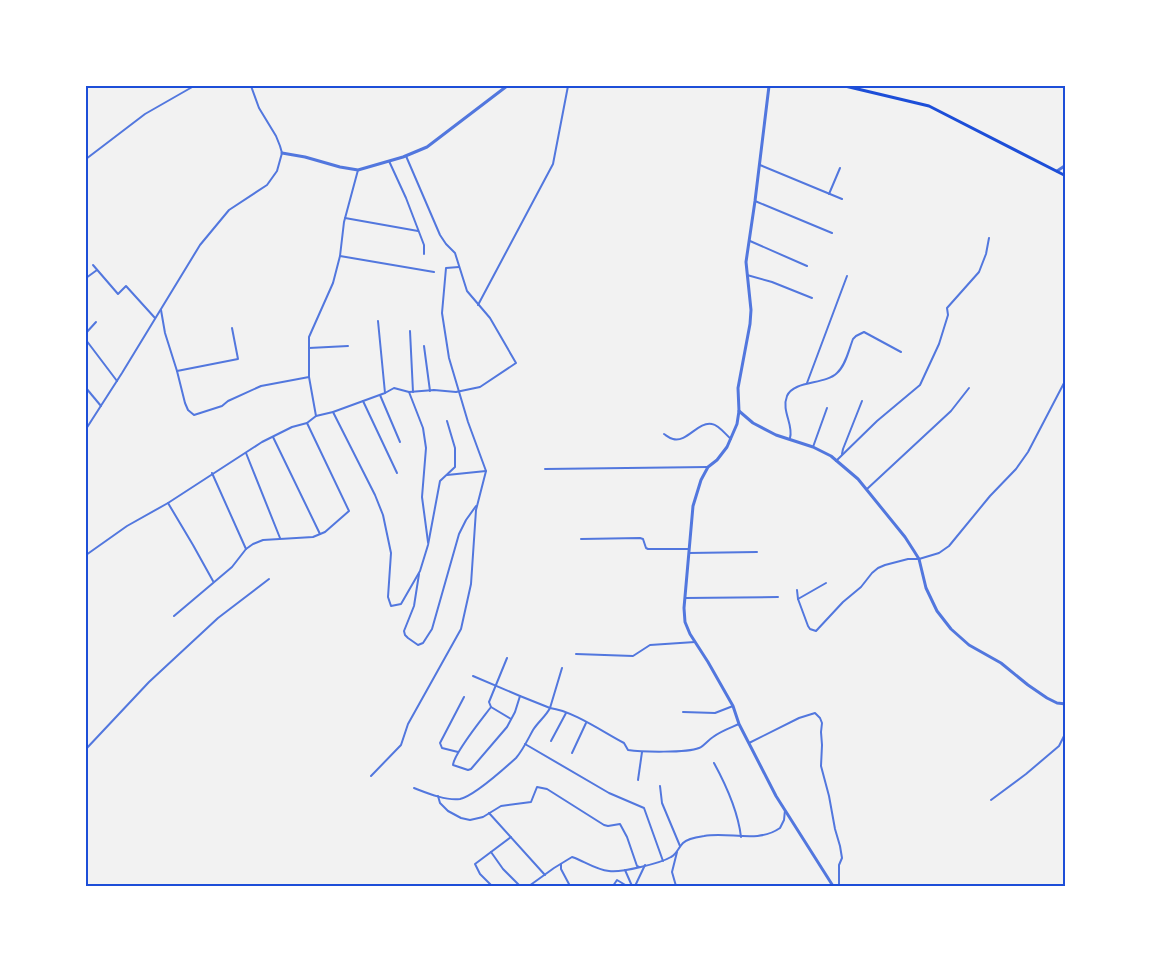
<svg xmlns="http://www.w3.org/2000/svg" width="1151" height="972" viewBox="0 0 1151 972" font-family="'Varela Round',sans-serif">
<rect width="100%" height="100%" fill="#f2f2f2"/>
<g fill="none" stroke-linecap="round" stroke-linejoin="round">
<g stroke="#5277de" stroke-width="2">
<path d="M 86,159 L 145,114 L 194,86"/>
<path d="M 389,161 L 406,198 L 424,245 L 424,254"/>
<path d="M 760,165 L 842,199"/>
<path d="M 829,194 L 840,168"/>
<path d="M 755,201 L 832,233"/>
<path d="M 345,218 L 418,231"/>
<path d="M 750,241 L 807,266"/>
<path d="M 340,256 L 434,272"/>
<path d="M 93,265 L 118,294 L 126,286 L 155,318"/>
<path d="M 747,275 L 772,282 L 812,298"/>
<path d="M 86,278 L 97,270"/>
<path d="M 478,305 L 553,164 L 568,86"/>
<path d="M 161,310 L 165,333 L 177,371 L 185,403 L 188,410 L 194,415 L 222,406 L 228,401 L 261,386 L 309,377 L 309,337 L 333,283 L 340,256 L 344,222 L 358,170"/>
<path d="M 410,331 L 413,392"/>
<path d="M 86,333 L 96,322"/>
<path d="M 86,340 L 117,381"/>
<path d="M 424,346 L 430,391"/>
<path d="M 309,348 L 348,346"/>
<path d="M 177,371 L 238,359 L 232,328"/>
<path d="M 807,383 L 847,276"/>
<path d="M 86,388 L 101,406"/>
<path d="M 409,392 L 423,428 L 426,448 L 422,497 L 428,542"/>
<path d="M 385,393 L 394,388 L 409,392 L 434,390 L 456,392 L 480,387 L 516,363 L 490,318 L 467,291 L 455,253 L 446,244 L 440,235 L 406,156"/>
<path d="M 380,395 L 400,442"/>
<path d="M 363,401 L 397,473"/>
<path d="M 333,412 L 375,495 L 383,515 L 391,553 L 388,597 L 391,606 L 401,604 L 420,571 L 428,545 L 440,481 L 455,467 L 455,448 L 447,421"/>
<path d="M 316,416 L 333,412 L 385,393 L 378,321"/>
<path d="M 86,429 L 122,373 L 200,245 L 229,210 L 267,185 L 277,171 L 282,153 L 280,146 L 276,136 L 259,108 L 251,86"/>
<path d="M 664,434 C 667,436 669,438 673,439 C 687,443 698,421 712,424 C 719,425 726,435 731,439"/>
<path d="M 273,437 L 320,534"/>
<path d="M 790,438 C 794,425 781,411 787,396 C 794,380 825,385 837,373 C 846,365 849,349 853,339 L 856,336 L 864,332 L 901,352"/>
<path d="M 813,447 L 827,408"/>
<path d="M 246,453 L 280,538"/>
<path d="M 842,454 L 843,449 L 862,401"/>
<path d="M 836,461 L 877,421 L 920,385 L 939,344 L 948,315 L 947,308 L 979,272 L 986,254 L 989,238"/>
<path d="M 545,469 L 708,467"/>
<path d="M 212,473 L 246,549"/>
<path d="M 447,475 L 486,471"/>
<path d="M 867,489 L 951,411 L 969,388"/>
<path d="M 168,503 L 193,545 L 213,581"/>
<path d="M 581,539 L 640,538 L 643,539 L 646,548 L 648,549 L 688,549"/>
<path d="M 689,553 L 757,552"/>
<path d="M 86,555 L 127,526 L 168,503 L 262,442 L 292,427 L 307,423 L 316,416 L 309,377"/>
<path d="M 419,574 L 414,606 L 404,631 L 405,635 L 408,638 L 418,645 L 423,643 L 432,629 L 459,534 L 466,520 L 476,506"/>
<path d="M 797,590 L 798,599 L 808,626 L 810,629 L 816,631 L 843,602 L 861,587 L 872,573 L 878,568 L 885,565 L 908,559 L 919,559 L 939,553 L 949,546 L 990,496 L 1016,469 L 1028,452 L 1064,383"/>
<path d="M 685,598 L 778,597"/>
<path d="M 798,599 L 826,583"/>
<path d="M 174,616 L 232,567 L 246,549 L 253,544 L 263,540 L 313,537 L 325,532 L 349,511 L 307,423"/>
<path d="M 576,654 L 633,656 L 650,645 L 695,642"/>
<path d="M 507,658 L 489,702 L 491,707 C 482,719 454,753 453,765 L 468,770 L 471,769 L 507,727 L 515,712 L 520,696"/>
<path d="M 473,676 L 520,696 L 550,708 L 562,668"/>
<path d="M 1064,704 L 1066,717"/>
<path d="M 491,707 L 511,719"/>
<path d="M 683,712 L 715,713 L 733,706"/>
<path d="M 551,741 L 566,713"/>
<path d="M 749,743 L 799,718 L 815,713 L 820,718 L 822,723 L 821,732 L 822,745 L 821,766 L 829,796 L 835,829 L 840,846 L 842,858 L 839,865 L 839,886"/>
<path d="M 525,744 L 609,793 L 644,808 L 663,861"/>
<path d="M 86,749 L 149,682 L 218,618 L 269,579"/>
<path d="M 458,752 L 442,748 L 440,743 L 464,697"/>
<path d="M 572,753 L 586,723"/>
<path d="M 714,763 C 726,785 738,811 741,837"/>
<path d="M 371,776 L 401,745 L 408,724 L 461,629 L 471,584 L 476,510 L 486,471 L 468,422 L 449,358 L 442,313 L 446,268 L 459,267"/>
<path d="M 638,780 L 642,752"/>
<path d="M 660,786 L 662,803 L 680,846"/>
<path d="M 414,788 C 427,793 446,801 460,799 C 474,796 505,768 516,758 C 523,750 528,739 533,730 C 538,722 546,716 550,708 C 573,711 603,732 624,743 L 628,750 C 641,752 687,753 699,748 C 704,746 708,740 713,737 C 721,731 730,728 739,724"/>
<path d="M 438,796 L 440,803 L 448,811 L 461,818 L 470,820 L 483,817 L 501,806 L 531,802 L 537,787 L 547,789 L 604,825 L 608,826 L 620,824 L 627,837 L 637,866 L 639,867"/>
<path d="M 991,800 L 1026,774 L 1059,746 L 1066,732"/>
<path d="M 489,813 L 545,875"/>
<path d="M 491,852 L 503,869 L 520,886"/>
<path d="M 561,864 L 561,869 L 570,886"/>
<path d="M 625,870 L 632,886"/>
<path d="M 431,886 L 434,885 L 457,886"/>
<path d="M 492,886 L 480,874 L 475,864 L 511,837"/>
<path d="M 529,886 L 554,868 L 572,857 L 575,858 C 585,862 597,870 609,871 C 621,873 661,863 671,857 C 677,854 678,848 683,843 C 688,838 697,837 704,836 C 729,831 757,844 780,828 L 784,820 L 785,810"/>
<path d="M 613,886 L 617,880 L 627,886"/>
<path d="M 635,886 L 645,865"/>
<path d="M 676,886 L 672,872 L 677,852"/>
</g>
<g stroke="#5277de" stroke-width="3">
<path d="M 769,86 L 755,201 L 746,262 L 751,310 L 750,324 L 738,388 L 739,411 L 737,424 L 727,447 L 717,460 L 708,467 L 701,480 L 693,506 L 684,608 L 685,622 L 690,634 L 708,662 L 733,706 L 739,724 L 776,796 L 833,886"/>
<path d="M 282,153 L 305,157 L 340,167 L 358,170 L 403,157 L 427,147 L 507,86"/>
<path d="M 1057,171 L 1066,165"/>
<path d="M 739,411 L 753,423 L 776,435 L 813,447 L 831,456 L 858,479 L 905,537 L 914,551 L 919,559 L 926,588 L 937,611 L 951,629 L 969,645 L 1001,663 L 1028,685 L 1047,698 L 1057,703 L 1066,704"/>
</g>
<path stroke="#1d4ed8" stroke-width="3" d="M 845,86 L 929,106 L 1066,176"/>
</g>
<rect width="1151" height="972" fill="none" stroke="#ffffff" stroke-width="174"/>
<rect x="87" y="87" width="977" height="798" fill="none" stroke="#1d4ed8" stroke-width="2"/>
</svg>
